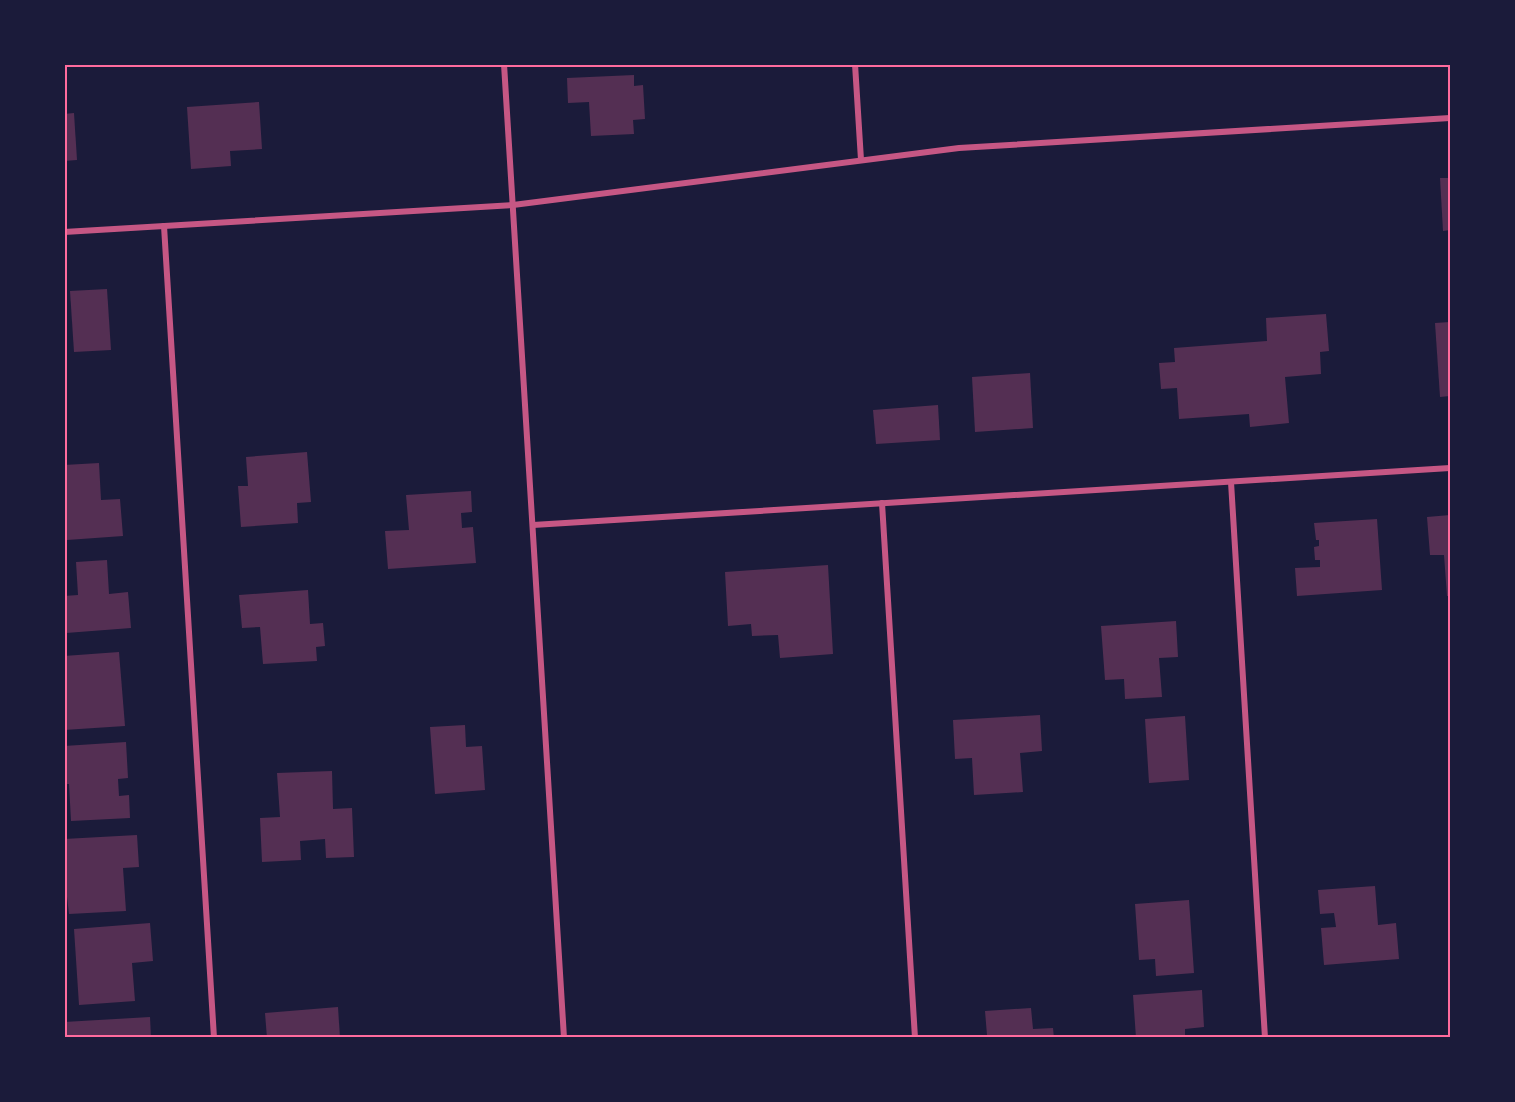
<svg xmlns="http://www.w3.org/2000/svg" width="1515" height="1102" viewBox="0 0 1515 1102" font-family="Karla,sans-serif">
<rect width="100%" height="100%" fill="#1b1b3a"/>
<g fill="#542f53">
<path d="M 634,75 L 634,86 L 643,85 L 645,119 L 633,120 L 634,134 L 591,136 L 589,102 L 568,103 L 567,78 Z"/>
<path d="M 259,102 L 262,149 L 230,151 L 231,166 L 191,169 L 187,107 Z"/>
<path d="M 74,113 L 77,160 L 64,161 L 64,114 Z"/>
<path d="M 1440,178 L 1450,178 L 1450,230 L 1443,231 Z"/>
<path d="M 107,289 L 111,350 L 74,352 L 70,291 Z"/>
<path d="M 1326,314 L 1329,351 L 1320,352 L 1321,374 L 1285,377 L 1289,423 L 1250,427 L 1249,414 L 1179,419 L 1177,388 L 1161,389 L 1159,363 L 1175,362 L 1174,348 L 1267,341 L 1266,318 Z"/>
<path d="M 1450,322 L 1450,396 L 1440,397 L 1435,323 Z"/>
<path d="M 1030,373 L 1033,428 L 975,432 L 972,377 Z"/>
<path d="M 938,405 L 940,440 L 876,444 L 873,410 Z"/>
<path d="M 307,452 L 311,502 L 297,503 L 298,523 L 241,527 L 238,486 L 248,486 L 246,457 Z"/>
<path d="M 99,463 L 101,500 L 120,499 L 123,536 L 67,540 L 64,511 L 64,465 Z"/>
<path d="M 471,491 L 472,512 L 461,513 L 462,528 L 473,527 L 476,563 L 388,569 L 385,531 L 409,530 L 406,495 Z"/>
<path d="M 1450,515 L 1450,596 L 1447,596 L 1444,555 L 1430,555 L 1427,517 Z"/>
<path d="M 1377,519 L 1382,590 L 1297,596 L 1295,568 L 1320,567 L 1320,560 L 1315,560 L 1314,547 L 1319,546 L 1319,540 L 1316,540 L 1314,523 Z"/>
<path d="M 107,560 L 109,594 L 128,592 L 131,628 L 66,633 L 64,596 L 78,595 L 76,562 Z"/>
<path d="M 828,565 L 833,654 L 780,658 L 778,635 L 752,636 L 751,624 L 728,626 L 725,572 Z"/>
<path d="M 308,590 L 310,624 L 323,623 L 325,646 L 316,647 L 317,661 L 263,664 L 260,627 L 242,628 L 239,595 Z"/>
<path d="M 1176,621 L 1178,657 L 1159,658 L 1162,697 L 1125,699 L 1124,679 L 1105,680 L 1101,626 Z"/>
<path d="M 119,652 L 125,726 L 64,730 L 64,656 Z"/>
<path d="M 1040,715 L 1042,751 L 1020,753 L 1023,792 L 974,795 L 972,758 L 955,759 L 953,720 Z"/>
<path d="M 1185,716 L 1189,780 L 1149,783 L 1145,719 Z"/>
<path d="M 465,725 L 466,747 L 482,746 L 485,790 L 435,794 L 430,727 Z"/>
<path d="M 126,742 L 128,778 L 118,779 L 119,796 L 129,795 L 130,818 L 71,821 L 69,784 L 64,784 L 64,746 Z"/>
<path d="M 332,771 L 333,809 L 352,808 L 354,857 L 326,858 L 325,839 L 300,841 L 301,860 L 262,862 L 260,818 L 280,817 L 277,773 Z"/>
<path d="M 137,835 L 139,867 L 123,868 L 126,911 L 69,914 L 64,871 L 64,839 Z"/>
<path d="M 1375,886 L 1378,925 L 1396,923 L 1399,959 L 1324,965 L 1321,928 L 1336,927 L 1334,913 L 1320,914 L 1318,890 Z"/>
<path d="M 1189,900 L 1194,973 L 1156,976 L 1155,959 L 1139,960 L 1135,904 Z"/>
<path d="M 150,923 L 153,961 L 132,963 L 135,1001 L 79,1005 L 74,929 Z"/>
<path d="M 1202,990 L 1204,1027 L 1185,1029 L 1185,1038 L 1136,1038 L 1133,995 Z"/>
<path d="M 338,1007 L 340,1038 L 267,1038 L 265,1013 Z"/>
<path d="M 1031,1008 L 1033,1029 L 1053,1028 L 1054,1038 L 982,1038 L 982,1036 L 987,1035 L 985,1011 Z"/>
<path d="M 150,1017 L 151,1038 L 64,1038 L 64,1022 Z"/>
</g>
<g fill="none" stroke-linecap="round" stroke-linejoin="round">
<g stroke="#c65784" stroke-width="6">
<path d="M 504,64 L 564,1038"/>
<path d="M 855,64 L 861,160"/>
<path d="M 164,226 L 214,1038"/>
<path d="M 64,232 L 513,205 L 959,148 L 1450,118"/>
<path d="M 1231,482 L 1265,1038"/>
<path d="M 882,503 L 915,1038"/>
<path d="M 533,525 L 1450,468"/>
</g>
</g>
<rect width="1515" height="1102" fill="none" stroke="#1b1b3a" stroke-width="132"/>
<rect x="66" y="66" width="1383" height="970" fill="none" stroke="#ff6b9d" stroke-width="2"/>
</svg>
